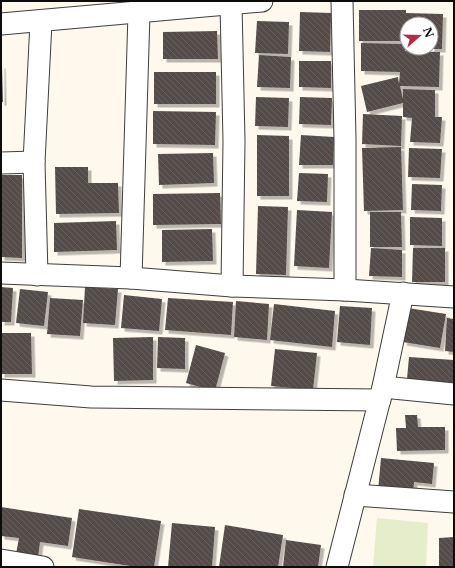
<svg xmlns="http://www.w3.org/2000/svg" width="455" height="568" viewBox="0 0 455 568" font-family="'Libre Baskerville',serif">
<defs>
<pattern id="building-back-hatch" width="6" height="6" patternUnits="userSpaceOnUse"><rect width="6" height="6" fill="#544c49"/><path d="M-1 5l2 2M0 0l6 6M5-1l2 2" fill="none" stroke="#68615f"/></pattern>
<filter id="shadow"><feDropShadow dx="3.5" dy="3.5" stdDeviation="0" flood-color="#0004"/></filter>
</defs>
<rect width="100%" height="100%" fill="#fef8ed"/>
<path fill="#e5edca" d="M 377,518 L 428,523 L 426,567 L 373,567 Z"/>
<g fill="url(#building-back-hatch)" filter="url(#shadow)">
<path d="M 359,10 L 406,10 L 406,13 L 443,14 L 442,49 L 431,49 L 431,24 L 407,24 L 407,48 L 405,48 L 405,51 L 440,52 L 439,87 L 400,86 L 403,99 L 403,89 L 435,90 L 435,117 L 442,117 L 440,143 L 410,142 L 412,118 L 403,117 L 403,103 L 367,112 L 361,86 L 398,77 L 399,84 L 400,72 L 361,71 L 361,43 L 402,44 L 402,41 L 359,41 Z"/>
<path d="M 300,12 L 331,13 L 330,52 L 299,51 Z"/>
<path d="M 257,21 L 289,22 L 288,54 L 255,53 Z"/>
<path d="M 217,31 L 218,59 L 163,59 L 163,32 Z"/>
<path d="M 259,55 L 291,57 L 290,88 L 257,87 Z"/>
<path d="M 299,61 L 331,61 L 331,88 L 299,87 Z"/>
<path d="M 1,65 L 2,65 L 3,102 L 1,102 Z"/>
<rect x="154" y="72" width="62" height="32"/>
<path d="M 256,97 L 289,98 L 288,127 L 255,126 Z"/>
<path d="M 300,97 L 332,98 L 331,125 L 299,124 Z"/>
<path d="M 153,111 L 216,112 L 215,145 L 153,144 Z"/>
<path d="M 363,114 L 402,116 L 401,146 L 362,144 Z"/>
<path d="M 257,135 L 289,136 L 289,196 L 257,196 Z"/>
<path d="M 301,135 L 334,137 L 333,165 L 299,165 Z"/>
<path d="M 401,147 L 403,210 L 364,211 L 362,148 Z"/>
<path d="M 409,148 L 442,149 L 440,178 L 408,177 Z"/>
<path d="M 213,153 L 214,183 L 159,185 L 158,154 Z"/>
<path d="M 55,167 L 88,167 L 88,183 L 118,183 L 119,213 L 56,214 Z"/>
<path d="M 299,173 L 328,174 L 327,202 L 297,201 Z"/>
<path d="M 1,175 L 22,175 L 22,258 L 1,257 Z"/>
<path d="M 412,184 L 442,185 L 441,211 L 411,210 Z"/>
<path d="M 220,193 L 221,224 L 153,225 L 153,194 Z"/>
<path d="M 258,206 L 288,207 L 286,275 L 256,274 Z"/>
<path d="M 297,210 L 332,212 L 329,268 L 294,266 Z"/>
<path d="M 370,212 L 401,212 L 402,247 L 370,247 Z"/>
<path d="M 410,217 L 442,218 L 442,246 L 410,245 Z"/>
<path d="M 116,221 L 117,250 L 54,252 L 54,223 Z"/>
<path d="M 212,229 L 213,261 L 162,262 L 162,230 Z"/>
<path d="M 371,248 L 402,250 L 402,277 L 369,276 Z"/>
<path d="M 413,248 L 445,248 L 445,282 L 412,282 Z"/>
<path d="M 1,287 L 13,288 L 11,322 L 1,322 Z"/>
<path d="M 85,287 L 118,289 L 115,325 L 83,323 Z"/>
<path d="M 20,289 L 48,292 L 44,326 L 16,323 Z"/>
<path d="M 124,295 L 162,299 L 159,331 L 121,328 Z"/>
<path d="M 50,298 L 83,300 L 80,336 L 47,334 Z"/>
<path d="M 168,298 L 233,302 L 231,335 L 165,330 Z"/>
<path d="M 236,301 L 269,304 L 267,340 L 234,337 Z"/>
<path d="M 274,304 L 335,311 L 332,347 L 270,340 Z"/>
<path d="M 340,306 L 372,308 L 370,345 L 337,342 Z"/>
<path d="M 408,308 L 446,314 L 440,348 L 403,342 Z"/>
<path d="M 447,318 L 454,319 L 454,352 L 445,351 Z"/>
<path d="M 1,333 L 31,333 L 32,374 L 1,374 Z"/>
<path d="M 153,337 L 153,380 L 114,381 L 113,338 Z"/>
<path d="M 158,337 L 185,338 L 185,369 L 157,368 Z"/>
<path d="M 196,345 L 225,353 L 215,391 L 186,383 Z"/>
<path d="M 275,349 L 317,353 L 313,390 L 271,386 Z"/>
<path d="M 409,357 L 454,360 L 454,383 L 407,379 Z"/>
<path d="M 405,415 L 417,415 L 418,427 L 445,427 L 445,450 L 397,451 L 396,428 L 406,428 Z"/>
<path d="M 381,458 L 434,463 L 432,484 L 414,482 L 413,494 L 378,491 Z"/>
<path d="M 1,507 L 72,518 L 68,546 L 40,542 L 38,557 L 16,554 L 19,538 L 1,536 Z"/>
<path d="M 79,509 L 161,521 L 154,567 L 137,567 L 72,557 Z"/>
<path d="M 172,523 L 215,527 L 212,567 L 168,567 Z"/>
<path d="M 225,525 L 283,535 L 278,567 L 219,567 Z"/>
<path d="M 454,537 L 454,567 L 439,567 L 439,538 Z"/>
<path d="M 286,540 L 321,545 L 318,567 L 283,567 Z"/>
</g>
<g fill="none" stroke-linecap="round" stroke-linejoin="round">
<defs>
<g id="street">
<path d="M 342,1 L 345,139 L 345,290"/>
<path d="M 231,4 L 234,141 L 232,286"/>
<path d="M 1,24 L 262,1"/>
<path d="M 1,163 L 34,162"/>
<path d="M 1,273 L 131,278 L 232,286 L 345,290 L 454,297"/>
<path d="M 37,275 L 34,162 L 41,22"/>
<path d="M 131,278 L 139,13"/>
<path d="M 383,387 L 454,394"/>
<path d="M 1,390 L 91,397 L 380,400"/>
<path d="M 355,495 L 454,502"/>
<path d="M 1,560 L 43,567"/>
<path d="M 337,567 L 383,387 L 403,293"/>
</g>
</defs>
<use href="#street" stroke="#3f3f3f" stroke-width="23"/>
<use href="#street" stroke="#fff" stroke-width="21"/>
</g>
<rect width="455" height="568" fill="none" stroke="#0c0c0c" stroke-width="4"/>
<g transform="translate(419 36) rotate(70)"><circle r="19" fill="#ffffff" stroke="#9e9e9e"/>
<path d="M0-3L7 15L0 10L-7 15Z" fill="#b12f45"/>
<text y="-6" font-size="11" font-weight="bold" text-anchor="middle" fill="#0c0c0c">N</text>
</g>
</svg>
